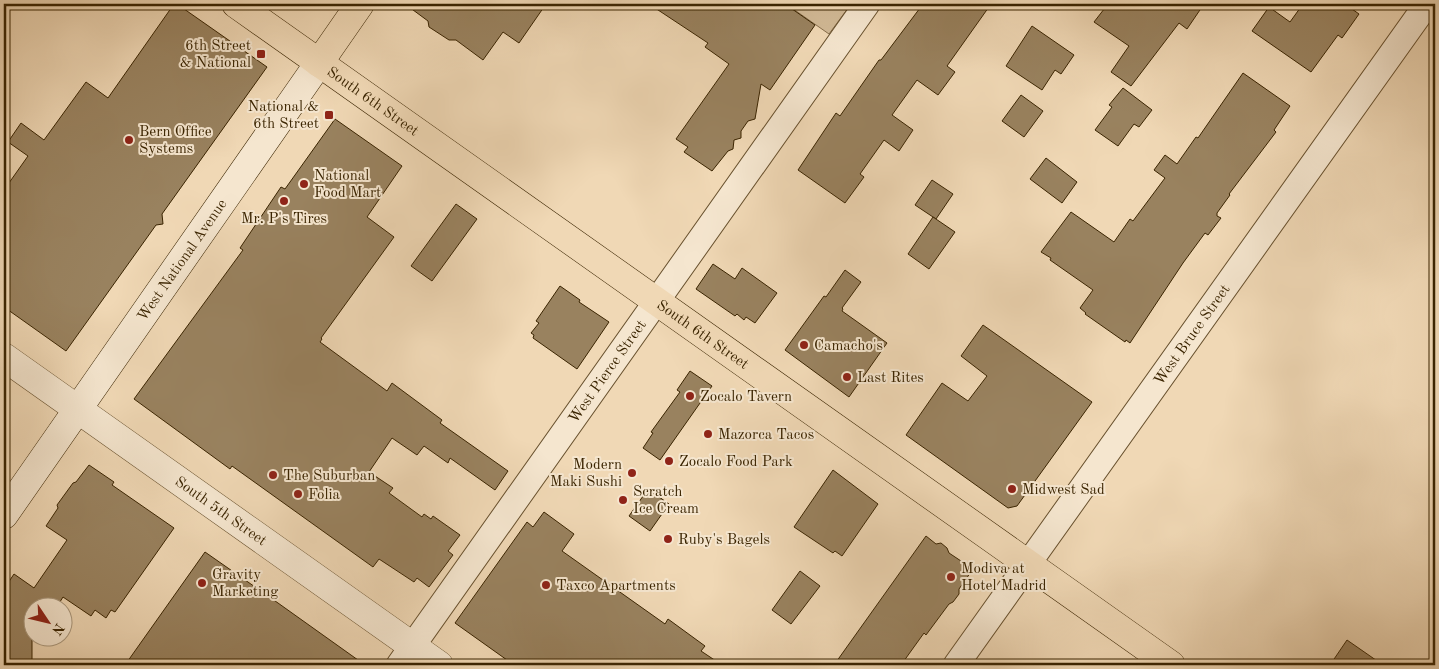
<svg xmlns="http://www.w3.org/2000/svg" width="1439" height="669" viewBox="0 0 1439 669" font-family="'Old Standard TT',serif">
<rect width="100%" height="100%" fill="#f0d8b5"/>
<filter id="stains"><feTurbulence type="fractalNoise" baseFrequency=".004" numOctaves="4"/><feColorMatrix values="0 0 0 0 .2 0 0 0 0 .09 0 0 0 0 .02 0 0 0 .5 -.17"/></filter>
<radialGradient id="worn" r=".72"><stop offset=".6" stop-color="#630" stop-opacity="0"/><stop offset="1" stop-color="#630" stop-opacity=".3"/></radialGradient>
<path fill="#d1b996" stroke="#866e4c" d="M 786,4 L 851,4 L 829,34 Z"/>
<g fill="#99825f" stroke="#3a2401">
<path d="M 174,4 L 177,4 L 267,67 L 162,214 L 163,224 L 156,225 L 66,351 L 4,307 L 4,190 L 28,156 L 8,142 L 21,123 L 44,140 L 86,82 L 108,98 Z"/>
<path d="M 405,4 L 546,4 L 519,43 L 503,32 L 483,60 L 456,40 L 449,40 L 429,27 L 428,21 Z"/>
<path d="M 649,4 L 785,4 L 815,25 L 770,90 L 761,84 L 755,119 L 748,121 L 741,131 L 741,138 L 734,140 L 733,149 L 728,151 L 712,171 L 684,152 L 688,147 L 676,139 L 729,64 L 705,47 L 708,43 Z"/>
<path d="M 923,4 L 991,4 L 947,66 L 955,72 L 938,95 L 917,80 L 892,115 L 913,130 L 899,151 L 884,140 L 860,174 L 864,177 L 845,203 L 798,170 L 836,113 L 840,116 L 879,60 L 881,60 Z"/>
<path d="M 1108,4 L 1204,4 L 1187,29 L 1179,23 L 1131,86 L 1111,72 L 1129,46 L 1094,22 Z"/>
<path d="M 1303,4 L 1345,4 L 1359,14 L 1342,38 L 1338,35 L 1311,72 L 1252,31 L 1269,7 L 1290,22 Z"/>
<path d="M 1032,26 L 1074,55 L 1061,74 L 1055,70 L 1042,90 L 1006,66 Z"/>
<path d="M 1243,73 L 1290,106 L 1274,130 L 1276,132 L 1229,194 L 1230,195 L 1217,213 L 1217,216 L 1221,218 L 1208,235 L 1205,233 L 1183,263 L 1130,343 L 1126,340 L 1125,342 L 1085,314 L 1086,313 L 1080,308 L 1093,290 L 1050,260 L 1051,258 L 1041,252 L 1071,212 L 1114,242 L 1130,219 L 1133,221 L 1165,178 L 1154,170 L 1165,155 L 1177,164 L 1196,137 L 1198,138 Z"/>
<path d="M 1123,88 L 1152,110 L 1139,127 L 1134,124 L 1118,146 L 1095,130 L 1112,107 L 1109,105 Z"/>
<path d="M 1021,95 L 1043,111 L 1024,137 L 1002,121 Z"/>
<path d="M 335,119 L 402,166 L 367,217 L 394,237 L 321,338 L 322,339 L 320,342 L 387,391 L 392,383 L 442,420 L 440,423 L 508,471 L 495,490 L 450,458 L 448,463 L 424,446 L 417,455 L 392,438 L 369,472 L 393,488 L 389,493 L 422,517 L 424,514 L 431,519 L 433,516 L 460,535 L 448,551 L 453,555 L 429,587 L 417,578 L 414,582 L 379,559 L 373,567 L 232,466 L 230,469 L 134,399 L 243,250 L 240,248 L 281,187 L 285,189 Z"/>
<path d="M 1046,158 L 1077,182 L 1062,203 L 1030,179 Z"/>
<path d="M 932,180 L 953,194 L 936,219 L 915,205 Z"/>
<path d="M 456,204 L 477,219 L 432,281 L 411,266 Z"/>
<path d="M 933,217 L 955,232 L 929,269 L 908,254 Z"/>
<path d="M 713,264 L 735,279 L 742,268 L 777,293 L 755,323 L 746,317 L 744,320 L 737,314 L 735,316 L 696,289 Z"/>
<path d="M 845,270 L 861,282 L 842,308 L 843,309 L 842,311 L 887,343 L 849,397 L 785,350 L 824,296 L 826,297 Z"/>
<path d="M 560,286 L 580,300 L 579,302 L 609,322 L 577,369 L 533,338 L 534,335 L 531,333 L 539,323 L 536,321 Z"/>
<path d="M 983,325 L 1092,402 L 1017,506 L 1008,508 L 906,435 L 942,383 L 968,401 L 987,376 L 961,356 Z"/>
<path d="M 690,371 L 712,386 L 660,460 L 643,448 L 653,433 L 651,432 L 680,392 L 677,390 Z"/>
<path d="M 89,465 L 114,482 L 112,485 L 174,528 L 115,612 L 111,610 L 106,618 L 95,610 L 91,616 L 63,597 L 58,605 L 60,606 L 32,606 L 32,665 L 4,665 L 4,589 L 14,574 L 34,588 L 67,540 L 46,526 L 58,508 L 57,505 L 73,483 L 76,482 Z"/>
<path d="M 833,470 L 878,504 L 842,556 L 835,551 L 833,553 L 794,527 Z"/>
<path d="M 648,489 L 669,504 L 650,531 L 629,516 Z"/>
<path d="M 544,512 L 574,534 L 562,551 L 665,624 L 668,619 L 705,646 L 701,651 L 722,665 L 514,665 L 455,623 L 527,522 L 533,527 Z"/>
<path d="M 926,536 L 936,544 L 941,543 L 947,548 L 949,553 L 973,569 L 959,589 L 959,594 L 953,602 L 949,604 L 926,635 L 924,633 L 901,665 L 834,665 Z"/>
<path d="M 205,552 L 278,603 L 365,665 L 125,665 Z"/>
<path d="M 800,571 L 820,586 L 791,624 L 772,610 Z"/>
<path d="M 1347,640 L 1383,665 L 1330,665 Z"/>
</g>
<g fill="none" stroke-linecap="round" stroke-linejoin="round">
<defs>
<g id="minor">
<path id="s1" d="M 399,665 L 867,4"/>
<path id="s2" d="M 956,665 L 1427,4"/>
</g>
<g id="tertiary">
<path id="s3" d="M 4,357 L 439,665"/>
</g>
<g id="secondary">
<path id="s4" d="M 4,515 L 319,63"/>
</g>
<g id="primary">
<path id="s5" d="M 236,4 L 1171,665"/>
<path d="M 319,63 L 360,4"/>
</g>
</defs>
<use href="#minor" stroke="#68512e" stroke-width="27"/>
<use href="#tertiary" stroke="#68512e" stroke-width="29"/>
<use href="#secondary" stroke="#3a2401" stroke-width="29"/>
<use href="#primary" stroke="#3a2401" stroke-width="29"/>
<use href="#minor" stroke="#f5e6cf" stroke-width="25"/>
<use href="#tertiary" stroke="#f5e6cf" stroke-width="28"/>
<use href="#secondary" stroke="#f5e6cf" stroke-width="28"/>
<use href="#primary" stroke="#f0d8b5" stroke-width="28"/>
</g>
<g fill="#8f2418" stroke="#f5e6cf" stroke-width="2">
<rect x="256" y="49" width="10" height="10" rx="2.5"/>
<rect x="324" y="110" width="10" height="10" rx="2.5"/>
<circle cx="129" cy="140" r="5"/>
<circle cx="304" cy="184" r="5"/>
<circle cx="284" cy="201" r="5"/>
<circle cx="804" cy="345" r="5"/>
<circle cx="847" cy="377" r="5"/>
<circle cx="690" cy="396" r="5"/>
<circle cx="708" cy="434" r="5"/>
<circle cx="669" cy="461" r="5"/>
<circle cx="632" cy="473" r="5"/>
<circle cx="273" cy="475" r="5"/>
<circle cx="1012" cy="489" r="5"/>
<circle cx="298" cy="494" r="5"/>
<circle cx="623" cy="500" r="5"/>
<circle cx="668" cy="539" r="5"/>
<circle cx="951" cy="577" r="5"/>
<circle cx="202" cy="583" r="5"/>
<circle cx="546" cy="585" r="5"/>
</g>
<g text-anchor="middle" stroke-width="4" stroke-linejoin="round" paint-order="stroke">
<g font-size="15" fill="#3a2401" stroke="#f5e6cf" text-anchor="start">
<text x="251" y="50" text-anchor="end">6th Street<tspan x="251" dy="17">&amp; National</tspan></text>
<text x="319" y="111" text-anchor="end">National &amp;<tspan x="319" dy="17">6th Street</tspan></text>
<text x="139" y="136">Bern Office<tspan x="139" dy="17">Systems</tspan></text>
<text x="314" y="180">National<tspan x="314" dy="17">Food Mart</tspan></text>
<text x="284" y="223" text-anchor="middle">Mr. P's Tires</text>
<text x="814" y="350">Camacho's</text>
<text x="857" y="382">Last Rites</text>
<text x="700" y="401">Zocalo Tavern</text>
<text x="718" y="439">Mazorca Tacos</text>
<text x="679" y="466">Zocalo Food Park</text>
<text x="622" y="469" text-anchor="end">Modern<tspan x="622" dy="17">Maki Sushi</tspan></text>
<text x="283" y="480">The Suburban</text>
<text x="1022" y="494">Midwest Sad</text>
<text x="633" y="496">Scratch<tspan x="633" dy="17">Ice Cream</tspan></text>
<text x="308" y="499">Folia</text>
<text x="678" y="544">Ruby's Bagels</text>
<text x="961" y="573">Modiva at<tspan x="961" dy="17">Hotel Madrid</tspan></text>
<text x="212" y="579">Gravity<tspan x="212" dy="17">Marketing</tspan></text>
<text x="556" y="590">Taxco Apartments</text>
</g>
<g font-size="15" fill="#3a2401" stroke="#f5e6cf">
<text dy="5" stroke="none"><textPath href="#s5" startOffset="168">South 6th Street</textPath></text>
<text dy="5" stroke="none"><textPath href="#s4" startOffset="311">West National Avenue</textPath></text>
<text dy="5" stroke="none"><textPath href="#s2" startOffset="406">West Bruce Street</textPath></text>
<text dy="5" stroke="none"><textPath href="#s5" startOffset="572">South 6th Street</textPath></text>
<text dy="5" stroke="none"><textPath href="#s1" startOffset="360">West Pierce Street</textPath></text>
<text dy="5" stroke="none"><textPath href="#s3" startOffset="266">South 5th Street</textPath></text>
</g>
</g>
<rect width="1439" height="669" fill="none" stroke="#f0d8b5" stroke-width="20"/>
<rect x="5" y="5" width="1429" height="659" fill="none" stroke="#3a2401" stroke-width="2.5"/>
<rect x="10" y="10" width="1419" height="649" fill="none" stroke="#3a2401"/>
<g transform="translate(48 622) rotate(125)"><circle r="24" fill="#f5e6cf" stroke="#aa987d"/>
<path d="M0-4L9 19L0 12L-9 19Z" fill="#8f2418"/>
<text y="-8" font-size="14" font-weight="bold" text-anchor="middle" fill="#3a2401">N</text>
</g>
<rect width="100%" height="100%" filter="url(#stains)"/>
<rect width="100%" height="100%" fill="url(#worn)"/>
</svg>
